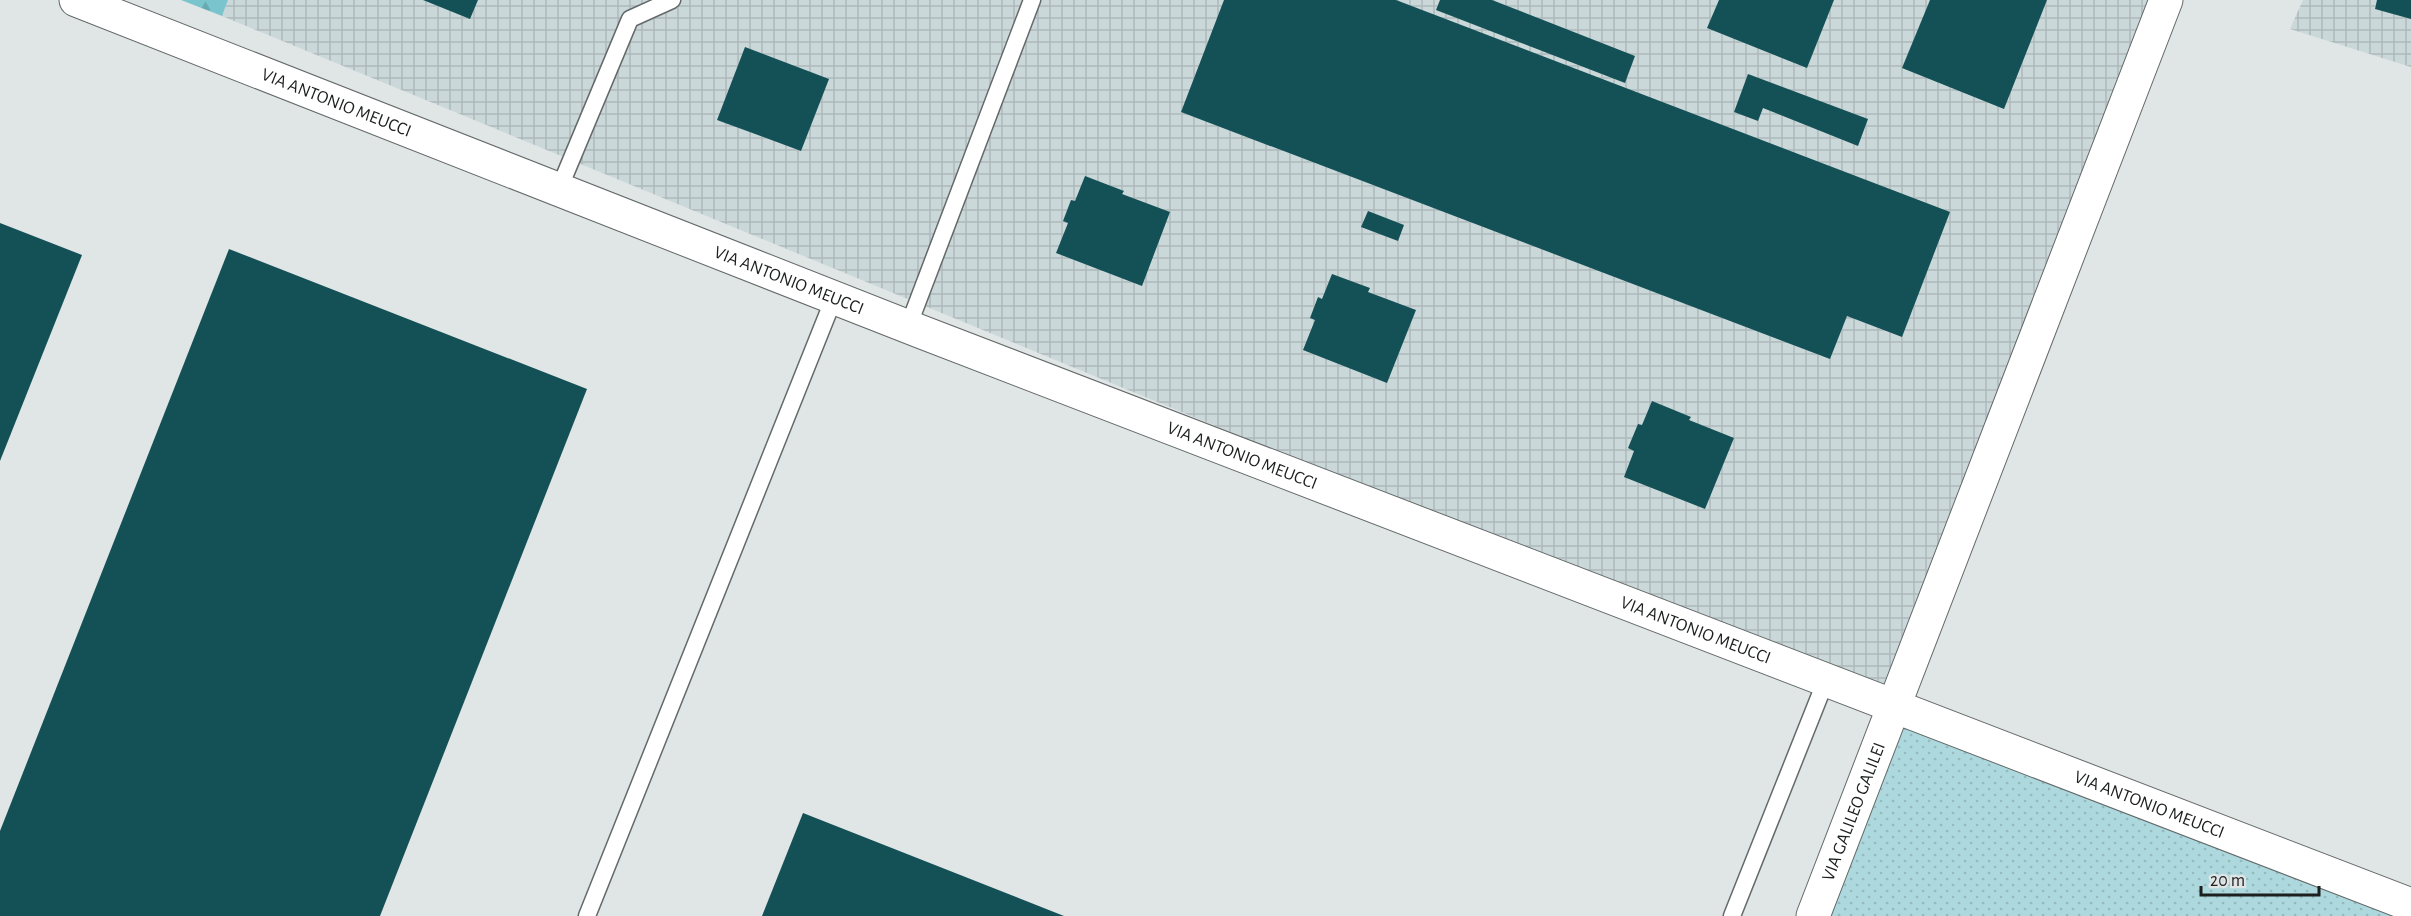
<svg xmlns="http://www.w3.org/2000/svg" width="2411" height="916" viewBox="0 0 2411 916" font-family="'Alegreya Sans',sans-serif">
<defs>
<pattern id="industrial-grid" width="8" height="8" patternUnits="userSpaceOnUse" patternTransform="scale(1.5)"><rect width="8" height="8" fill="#cbd8da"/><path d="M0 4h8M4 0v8" fill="none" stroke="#aeb9bb"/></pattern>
<pattern id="grass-dots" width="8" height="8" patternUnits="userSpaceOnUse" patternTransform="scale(1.5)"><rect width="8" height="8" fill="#add9de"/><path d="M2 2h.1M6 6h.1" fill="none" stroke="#94babe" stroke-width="1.8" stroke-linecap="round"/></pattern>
<pattern id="forest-firs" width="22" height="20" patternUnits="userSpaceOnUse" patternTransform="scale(1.5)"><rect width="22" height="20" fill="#7ac5cd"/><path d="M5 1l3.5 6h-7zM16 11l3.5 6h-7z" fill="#69a9b0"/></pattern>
</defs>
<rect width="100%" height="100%" fill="#e0e5e6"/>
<g fill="url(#industrial-grid)">
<path d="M 228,0 L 2166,0 L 1894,706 L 222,16 Z"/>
<path d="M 2303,0 L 2411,0 L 2411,67 L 2290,29 Z"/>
</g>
<path fill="url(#grass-dots)" d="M 1894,706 L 2411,916 L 1813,916 Z"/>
<path fill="url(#forest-firs)" d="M 181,0 L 228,0 L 222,16 Z"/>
<g fill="#145157">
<path d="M 423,0 L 478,0 L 470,19 Z"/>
<path d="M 1224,0 L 1396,0 L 1950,212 L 1902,337 L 1847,316 L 1830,359 L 1181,112 Z"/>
<path d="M 1440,0 L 1492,0 L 1635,56 L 1625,83 L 1436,10 Z"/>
<path d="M 1719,0 L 1834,0 L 1807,68 L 1707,28 Z"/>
<path d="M 1930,0 L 2047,0 L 2004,109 L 1902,68 Z"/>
<path d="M 2377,0 L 2411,0 L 2411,19 L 2375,9 Z"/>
<path d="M 745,47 L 829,79 L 801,151 L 717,120 Z"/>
<path d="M 1748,74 L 1868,119 L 1858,146 L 1763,108 L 1758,121 L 1734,112 Z"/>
<path d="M 1085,176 L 1124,191 L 1122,194 L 1170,212 L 1142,286 L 1056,253 L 1068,223 L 1063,221 L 1071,200 L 1075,201 Z"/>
<path d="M 1368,211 L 1404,225 L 1398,241 L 1361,227 Z"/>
<path d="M 0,223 L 82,255 L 0,461 Z"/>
<path d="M 229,249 L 587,389 L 380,916 L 0,916 L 0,831 Z"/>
<path d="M 1332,274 L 1370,288 L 1368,292 L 1416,310 L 1387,383 L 1303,350 L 1315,320 L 1310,318 L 1318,297 L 1322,299 Z"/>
<path d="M 1652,401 L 1691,417 L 1689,420 L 1734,438 L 1705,509 L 1624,477 L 1634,451 L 1628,448 L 1638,424 L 1642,425 Z"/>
<path d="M 803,813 L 1064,916 L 762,916 Z"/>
</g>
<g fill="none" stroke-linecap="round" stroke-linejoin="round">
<defs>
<g id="lane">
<path d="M 559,189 L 630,19 L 672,0"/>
<path d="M 908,327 L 1032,0"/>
<path d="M 587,916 L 834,298"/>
<path d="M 1732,916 L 1826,680"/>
</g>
<g id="street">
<path id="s1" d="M 1813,916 L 2166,0"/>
</g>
<g id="secondary">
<path id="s2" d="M 76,0 L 919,331 L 2411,905"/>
</g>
</defs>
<use href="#lane" stroke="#646969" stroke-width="19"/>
<use href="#street" stroke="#646969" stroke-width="35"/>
<use href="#secondary" stroke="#646969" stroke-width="35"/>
<use href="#lane" stroke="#fff" stroke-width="16"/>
<use href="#street" stroke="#fff" stroke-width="33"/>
<use href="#secondary" stroke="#fff" stroke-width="33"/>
</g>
<g text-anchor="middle" stroke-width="6" stroke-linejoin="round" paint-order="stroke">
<g font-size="18" fill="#1d1f1f" stroke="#e0e5e6">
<text dy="6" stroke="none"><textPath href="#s2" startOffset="280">VIA ANTONIO MEUCCI</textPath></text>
<text dy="6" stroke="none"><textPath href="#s2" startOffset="766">VIA ANTONIO MEUCCI</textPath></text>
<text dy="6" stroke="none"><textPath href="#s2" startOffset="1252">VIA ANTONIO MEUCCI</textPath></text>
<text dy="6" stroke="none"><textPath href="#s2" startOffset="1738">VIA ANTONIO MEUCCI</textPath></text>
<text dy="6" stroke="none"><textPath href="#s2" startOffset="2224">VIA ANTONIO MEUCCI</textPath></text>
<text dy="6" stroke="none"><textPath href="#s1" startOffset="112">VIA GALILEO GALILEI</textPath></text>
</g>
</g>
<path d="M2201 886v9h118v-9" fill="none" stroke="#1d1f1f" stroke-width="3"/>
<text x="2210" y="886" font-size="18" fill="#1d1f1f" stroke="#e0e5e6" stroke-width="4.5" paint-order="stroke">20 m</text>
</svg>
